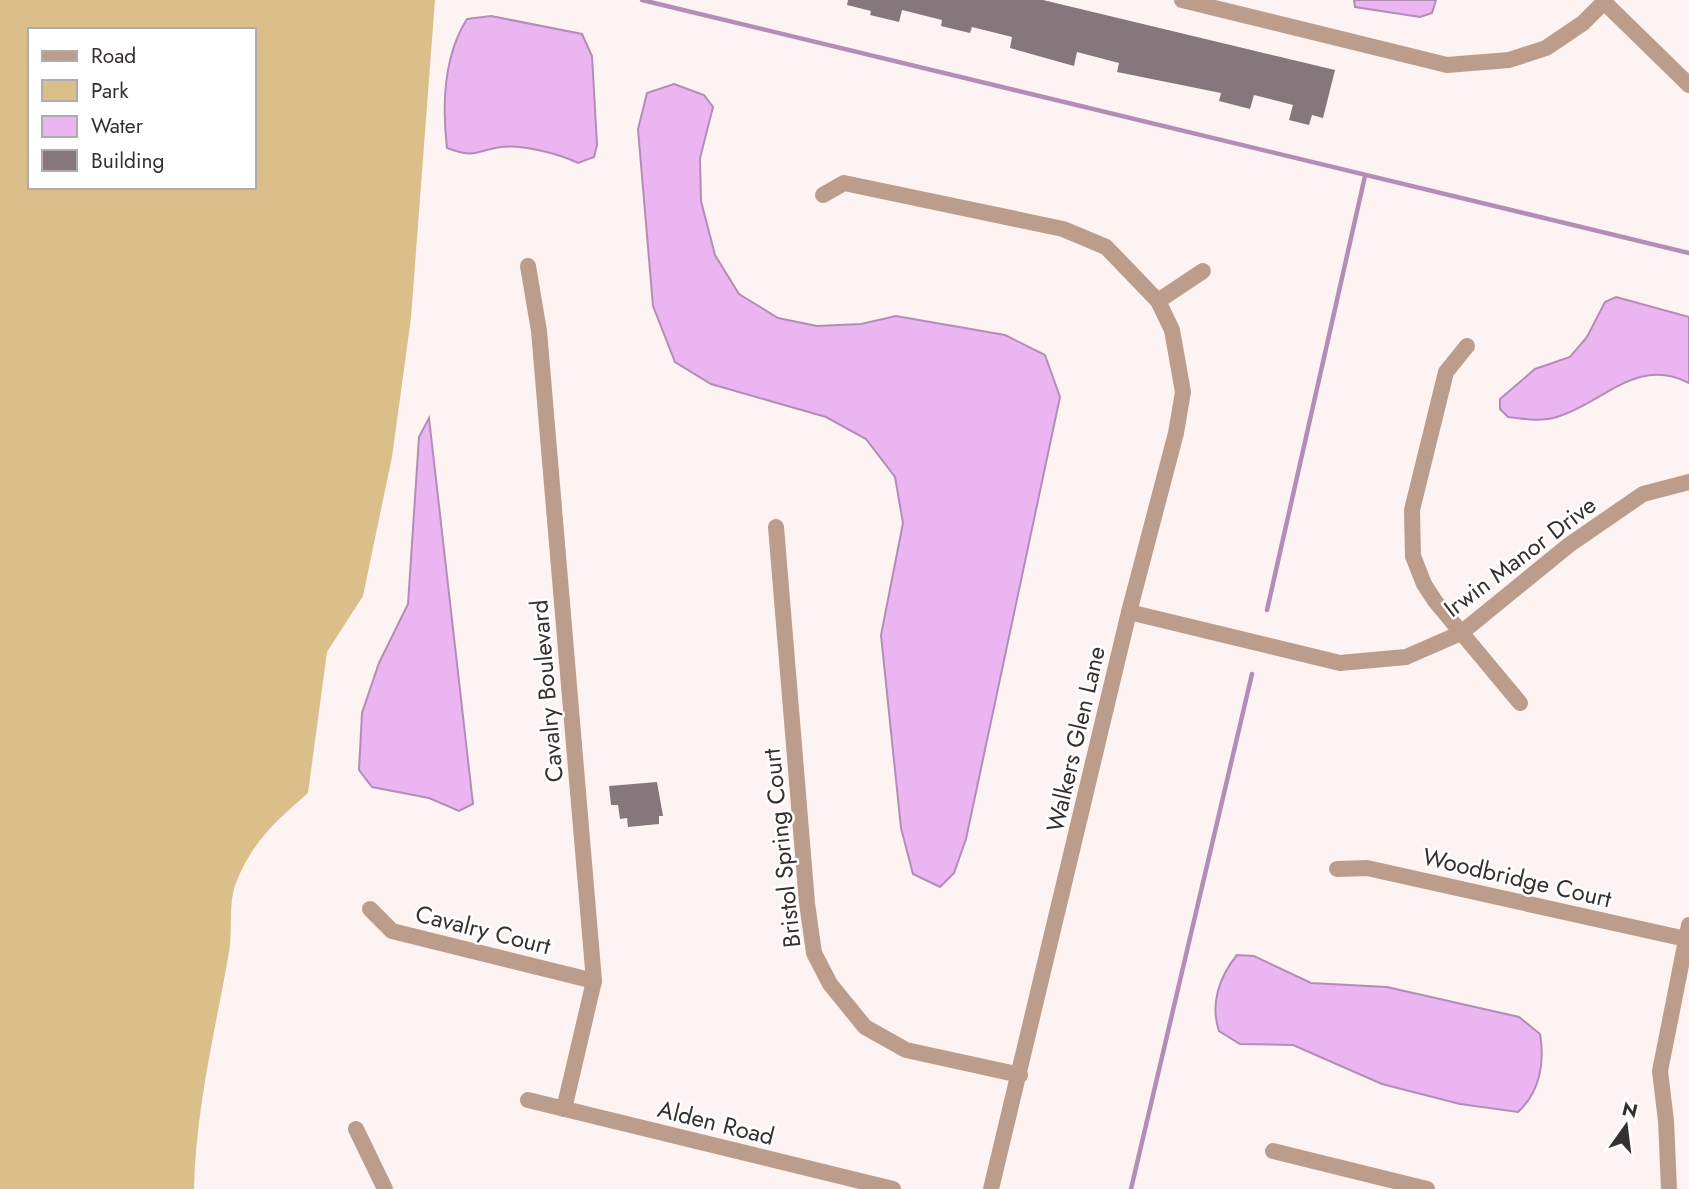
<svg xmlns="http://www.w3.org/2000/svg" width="1689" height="1189" viewBox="0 0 1689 1189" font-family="Jost,sans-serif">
<rect width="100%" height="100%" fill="#fdf3f2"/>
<path fill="#dbbf8b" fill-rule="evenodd" d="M 0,0 L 435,0 L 411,318 L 392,457 L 363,596 L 327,652 L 308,793 C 276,821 252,842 236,883 C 228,903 233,931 229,952 C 215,1033 196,1106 194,1189 L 0,1189 ZM 30,30 L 254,30 L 254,187 L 30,187 Z"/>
<g fill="#eab5f1" stroke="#b48db7" stroke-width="2">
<path d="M 1354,0 L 1436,0 L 1432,13 L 1420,17 L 1355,7 Z"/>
<path d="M 491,16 L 582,34 L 592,56 L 597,145 L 594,157 L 578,163 C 560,154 521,144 501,147 C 473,151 477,159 447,148 C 442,105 443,57 467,19 Z"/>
<path d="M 674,84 L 704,95 L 713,107 L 700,158 L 701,201 L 715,255 L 739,294 L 778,318 L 817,326 L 861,324 L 896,316 L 1005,335 L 1045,355 L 1060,397 L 966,839 L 954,873 L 940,887 L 913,874 L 901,828 L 881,635 L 903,523 L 895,477 L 866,439 L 826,417 L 711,384 L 675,362 L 653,306 L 638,129 L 647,93 Z"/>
<path d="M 1616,297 L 1689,317 L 1689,383 C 1636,356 1604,403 1557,417 C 1541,422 1524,419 1508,417 L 1500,409 L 1500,399 L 1535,369 L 1570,357 L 1587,337 L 1605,302 Z"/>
<path d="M 429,418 L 473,804 L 459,811 L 429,798 L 372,787 L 359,770 L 362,713 L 379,663 L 408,604 L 419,437 Z"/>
<path d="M 1237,955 L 1254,956 L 1311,983 L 1387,987 L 1519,1017 L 1540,1034 C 1545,1062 1540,1092 1518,1112 L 1460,1104 L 1382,1084 L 1293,1045 L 1240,1044 L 1219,1031 C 1210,1004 1219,977 1237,955 Z"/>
</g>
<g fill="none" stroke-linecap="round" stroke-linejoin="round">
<g stroke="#b48db7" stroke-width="4.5">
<path d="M 642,0 L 1689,253"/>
<path d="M 1267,610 L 1365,176"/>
<path d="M 1131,1189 L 1252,674"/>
</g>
</g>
<g fill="#85777c">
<path d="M 848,0 L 1043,0 L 1335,70 L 1323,118 L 1312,115 L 1309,125 L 1289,120 L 1293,105 L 1254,95 L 1250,109 L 1219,101 L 1221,93 L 1117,72 L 1119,63 L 1077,52 L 1074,66 L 1010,48 L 1012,37 L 972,27 L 970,33 L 941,26 L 942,20 L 902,10 L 899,22 L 870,15 L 871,11 L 847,5 Z"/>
<path d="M 657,782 L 663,816 L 659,816 L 659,824 L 628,827 L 627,818 L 620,819 L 618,805 L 611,805 L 609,786 Z"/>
</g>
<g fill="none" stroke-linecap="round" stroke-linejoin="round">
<g stroke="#bc9d8b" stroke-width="16">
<path d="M 1182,0 L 1447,65 L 1509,60 L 1546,48 L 1583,23 L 1606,0"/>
<path d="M 1604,2 L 1689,85"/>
<path d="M 823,195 L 844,183 L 1063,229 L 1106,247 L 1158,301 L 1172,330 L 1183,392 L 1176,433 L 1129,612 L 991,1189"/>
<path d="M 528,266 L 539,331 L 594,981 L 564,1109"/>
<path d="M 1158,301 L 1203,271"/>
<path d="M 1467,346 L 1446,372 L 1412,510 L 1413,556 L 1424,584 L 1435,601 L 1520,703"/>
<path d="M 776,527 L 807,903 L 814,953 L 830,984 L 865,1027 L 906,1050 L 1020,1075"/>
<path d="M 1129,612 L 1340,663 L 1406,657 L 1461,633 L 1569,545 L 1643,494 L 1689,482"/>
<path d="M 1337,869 L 1367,868 L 1686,939"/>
<path d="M 370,909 L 392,931 L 594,981"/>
<path d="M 528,1100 L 893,1189"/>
<path d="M 356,1129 L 385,1189"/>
<path d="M 1273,1151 L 1427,1189"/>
<path d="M 1669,1189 L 1666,1121 L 1660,1071 L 1689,925"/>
</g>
</g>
<g text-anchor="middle" stroke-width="5" stroke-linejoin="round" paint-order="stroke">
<g font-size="24" fill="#352f2f" stroke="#fff">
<text transform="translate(1520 557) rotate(-37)" y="8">Irwin Manor Drive</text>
<text transform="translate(547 691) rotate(-95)" y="8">Cavalry Boulevard</text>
<text transform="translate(1076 739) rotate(-77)" y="8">Walkers Glen Lane</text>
<text transform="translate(782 848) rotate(-96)" y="8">Bristol Spring Court</text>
<text transform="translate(1517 878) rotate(13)" y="8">Woodbridge Court</text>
<text transform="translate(483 930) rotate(14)" y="8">Cavalry Court</text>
<text transform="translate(716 1123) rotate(14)" y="8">Alden Road</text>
</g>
</g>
<rect x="28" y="28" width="228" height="161" fill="#ffffff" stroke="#aeacac" stroke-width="2"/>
<rect x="42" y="51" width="35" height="10" fill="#bc9d8b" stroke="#aeacac" stroke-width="2"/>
<text x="91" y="63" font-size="21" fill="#352f2f">Road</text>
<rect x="42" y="80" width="35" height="21" fill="#dbbf8b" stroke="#aeacac" stroke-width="2"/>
<text x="91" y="98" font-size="21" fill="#352f2f">Park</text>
<rect x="42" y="116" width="35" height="21" fill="#eab5f1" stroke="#aeacac" stroke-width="2"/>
<text x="91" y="133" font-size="21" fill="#352f2f">Water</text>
<rect x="42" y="150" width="35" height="21" fill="#85777c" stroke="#aeacac" stroke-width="2"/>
<text x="91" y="168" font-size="21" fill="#352f2f">Building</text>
<g transform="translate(1626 1126) rotate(14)" stroke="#ffffff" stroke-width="5" paint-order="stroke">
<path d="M0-5L12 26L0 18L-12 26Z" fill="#352f2f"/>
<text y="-10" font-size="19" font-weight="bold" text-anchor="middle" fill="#352f2f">N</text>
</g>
</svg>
